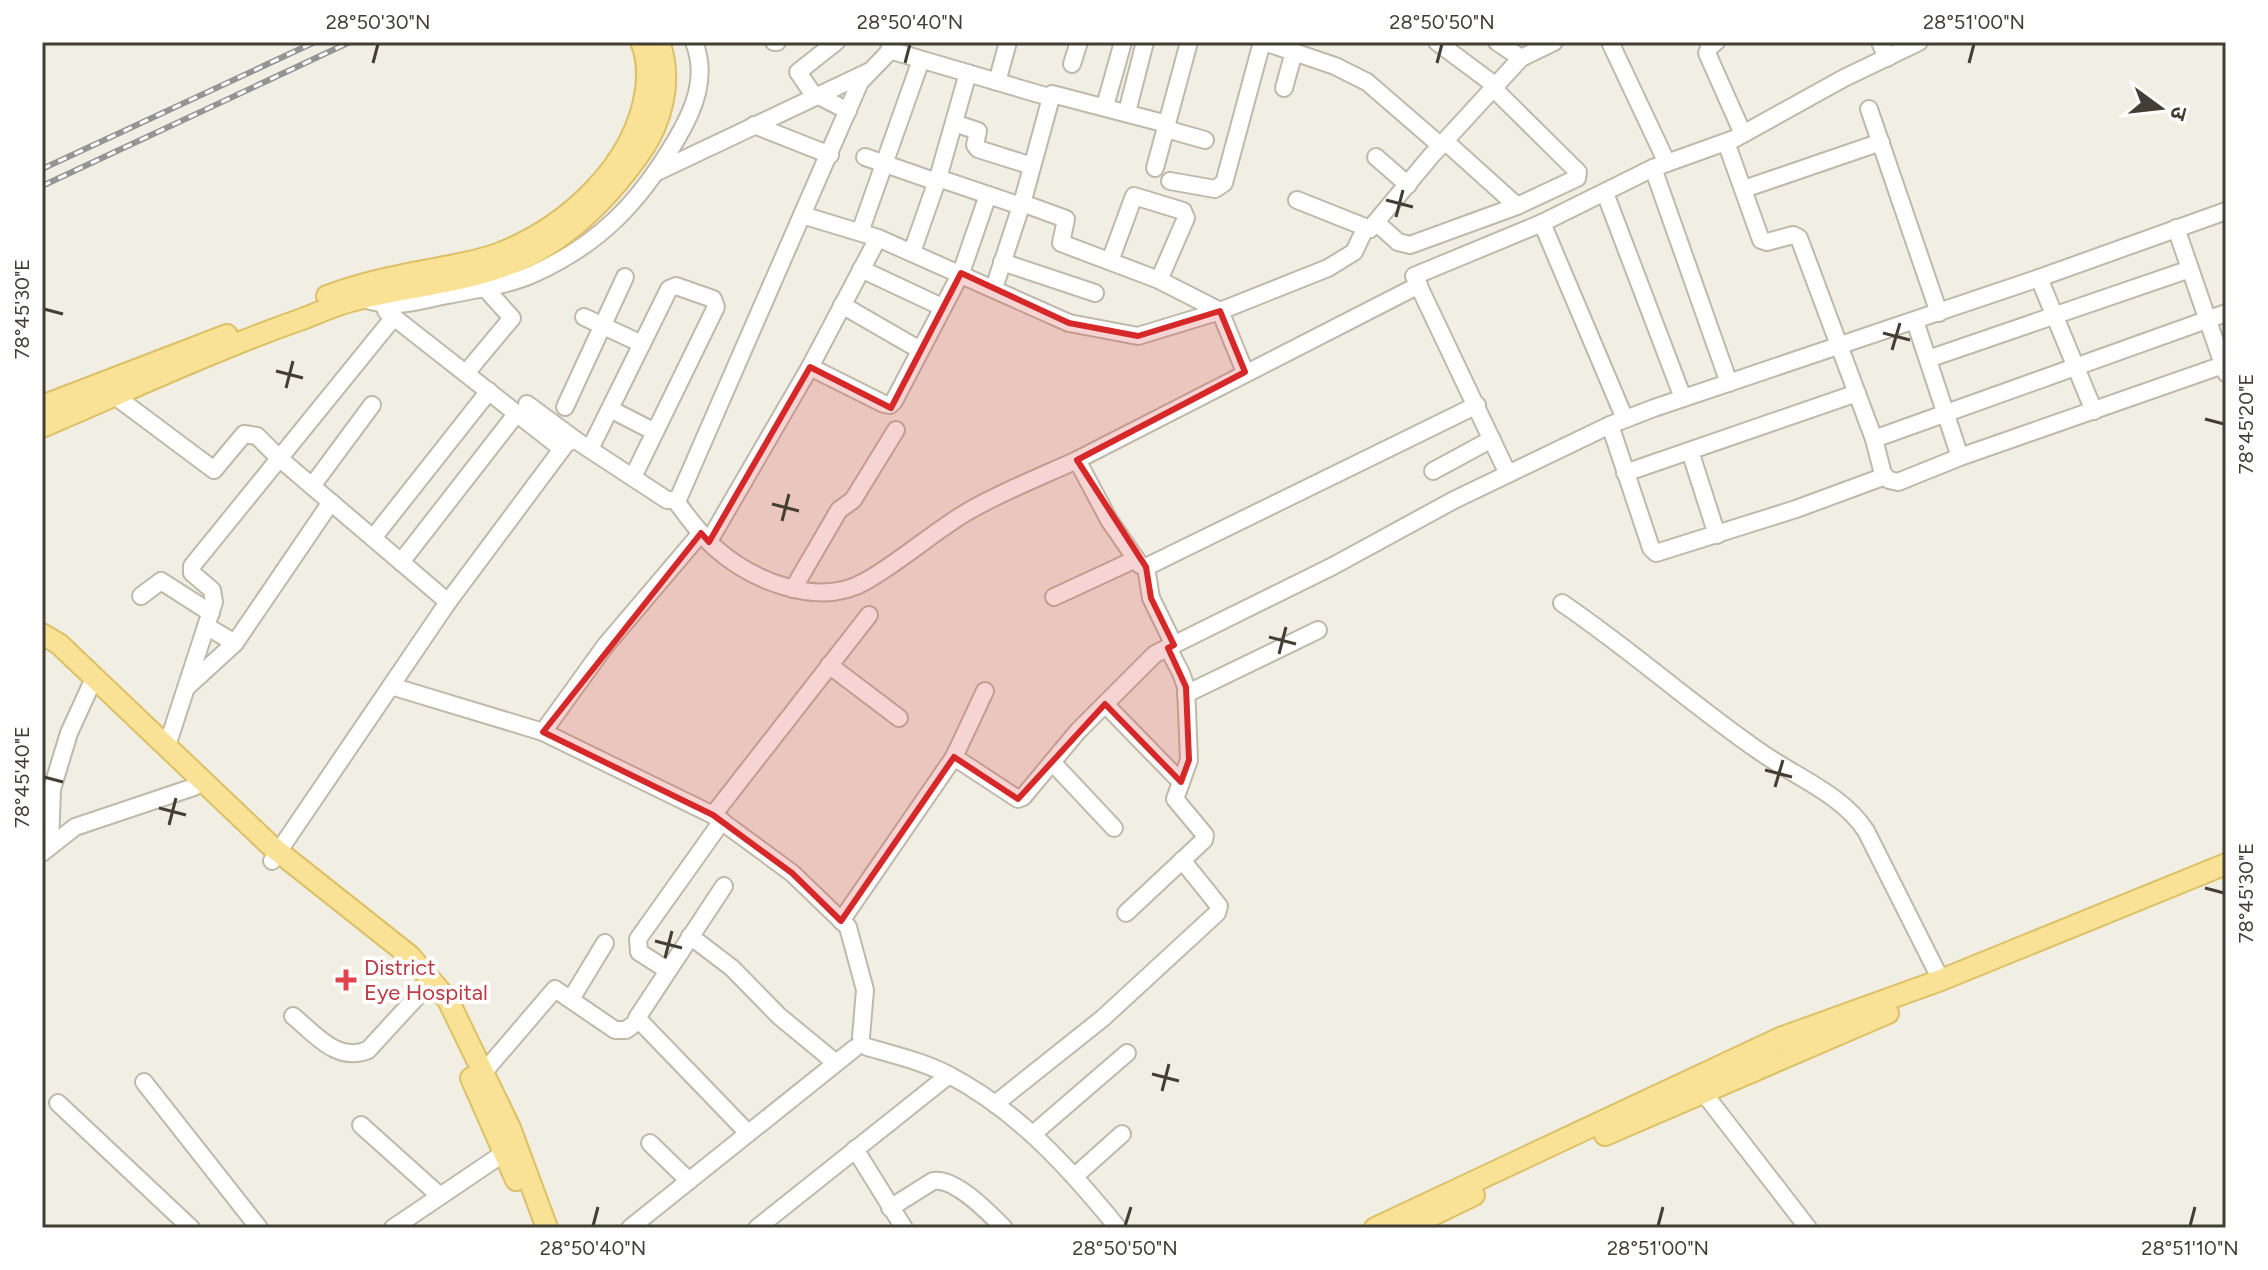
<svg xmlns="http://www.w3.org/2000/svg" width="2268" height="1270" viewBox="0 0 2268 1270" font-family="Figtree,'Noto Sans Devanagari',sans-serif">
<rect width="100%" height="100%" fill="#f1eee4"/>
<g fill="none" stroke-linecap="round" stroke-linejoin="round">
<defs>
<g id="minor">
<path d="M 774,42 L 777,42"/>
<path d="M 1264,42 L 1335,66 L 1367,82 L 1441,146"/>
<path d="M 1437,42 L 1496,86"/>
<path d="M 1497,42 L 1521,58"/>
<path d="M 1610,42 L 1667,163"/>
<path d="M 1716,42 L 1709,48 L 1707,53 L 1743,134"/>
<path d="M 1880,42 L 1887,58"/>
<path d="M 889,50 L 1049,97"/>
<path d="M 1072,64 L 1079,42"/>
<path d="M 997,82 L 1008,42"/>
<path d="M 1284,88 L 1294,52"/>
<path d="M 817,95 L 848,111"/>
<path d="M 815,97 L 798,72 L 836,42"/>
<path d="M 1105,106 L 1123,42"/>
<path d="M 1869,109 L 1939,313"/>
<path d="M 1127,112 L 1145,42"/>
<path d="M 954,123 L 978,131 L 975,145 L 978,149 L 1032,166"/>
<path d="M 754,125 L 830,155"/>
<path d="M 1166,129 L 1205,140"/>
<path d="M 1446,142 L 1517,206"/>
<path d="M 865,157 L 937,182"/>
<path d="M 1376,157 L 1408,185"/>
<path d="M 1155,168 L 1189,42"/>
<path d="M 1653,168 L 1729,383"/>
<path d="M 657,172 L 868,72"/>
<path d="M 938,178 L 1021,206"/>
<path d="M 1170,181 L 1215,189 L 1224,183 L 1262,42"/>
<path d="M 1744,189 L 1881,142"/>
<path d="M 1605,193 L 1683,398"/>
<path d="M 1297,200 L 1370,229 L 1431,156 L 1521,58 L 1554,42"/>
<path d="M 1022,203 L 1066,219 L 1061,243 L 1159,280 L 1220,311 L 1245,372"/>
<path d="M 802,215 L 878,238 L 1069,323 L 1138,336 L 1220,311 L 1328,268 L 1354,252 L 1365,229"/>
<path d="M 1377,223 L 1398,242 L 1410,245 L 1517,206 L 1577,178 L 1578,172 L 1494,89"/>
<path d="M 1542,223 L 1625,419"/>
<path d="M 2176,228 L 2226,373"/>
<path d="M 860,232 L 921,60"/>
<path d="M 912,252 L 938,178 L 968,73"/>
<path d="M 1110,261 L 1134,196 L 1183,211 L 1186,218 L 1159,280"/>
<path d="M 1002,262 L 1095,293"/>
<path d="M 861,269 L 942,307"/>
<path d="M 2039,278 L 2094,411"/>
<path d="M 994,288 L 1023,200 L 1052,94 L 1167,124"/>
<path d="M 364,299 C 396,310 415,301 448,295 C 475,289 505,286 531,275 C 599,245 639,203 676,140 C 694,110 708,77 694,42"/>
<path d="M 842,305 L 920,350"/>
<path d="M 386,311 L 562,449"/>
<path d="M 584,317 L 642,344"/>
<path d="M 1915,321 L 1960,457"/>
<path d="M 1928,359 L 2190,269"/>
<path d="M 810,367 L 884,404 L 890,405 L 894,401 L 961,273 L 988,195"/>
<path d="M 466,373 L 512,318 L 484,287"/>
<path d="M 115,396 L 214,470 L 244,434 L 257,436 L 279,458 L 448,602"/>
<path d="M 527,404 L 577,441"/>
<path d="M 565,407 L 625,277"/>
<path d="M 610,409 L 655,432"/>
<path d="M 1610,425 L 1651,548 L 1656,553 L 1796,509 L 1880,478 L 1883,474 L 1874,439 L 1799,238 L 1793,235 L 1767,242 L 1761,240 L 1726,142"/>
<path d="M 1874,439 L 2226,313"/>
<path d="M 590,449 L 669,289 L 676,286 L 713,299 L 716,307 L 633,477"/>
<path d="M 1690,451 L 1717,535"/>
<path d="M 1077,460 L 1419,285"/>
<path d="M 1433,471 L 1492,439"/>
<path d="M 1625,473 L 1857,393"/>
<path d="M 1508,474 L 1414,276 L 1542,223 L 1653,168 L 1734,139 L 1844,78 L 1919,42"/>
<path d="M 1883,474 L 1889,480 L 1898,482 L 1960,457 L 2223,365"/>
<path d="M 312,486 L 372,405"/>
<path d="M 675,500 C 687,516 699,533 714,547 C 751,580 818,609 866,581 C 901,561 932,533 967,512 C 1001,492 1040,477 1077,460 L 1109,520 L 1140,565 L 1146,567 L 1477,405"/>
<path d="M 373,538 L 489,391"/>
<path d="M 709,541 L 810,367 L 878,238"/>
<path d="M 401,562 L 517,413"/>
<path d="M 1146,567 L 1151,598 L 1174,645"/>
<path d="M 793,589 L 839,510 L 853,500 L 896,430"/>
<path d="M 141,596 L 161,581 L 211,613"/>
<path d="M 1054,597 L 1136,559"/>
<path d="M 1562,603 C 1630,649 1691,704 1759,751 C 1794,776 1842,794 1866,831 L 1941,980"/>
<path d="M 206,626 L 235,643"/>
<path d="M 829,665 L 899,718"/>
<path d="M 188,686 L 235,643 L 331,502"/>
<path d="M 391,686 L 543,732 L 713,815 L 792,873 L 848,927 L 865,990 L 861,1037"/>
<path d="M 1186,694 L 1318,630"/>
<path d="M 1105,704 L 1181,782"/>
<path d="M 543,732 L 605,646 L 701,533"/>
<path d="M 167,746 L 214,602 L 212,590 L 192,573 L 192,566 L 394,317"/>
<path d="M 954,757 L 1018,799 L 1023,797 L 1078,731 L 1155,654 L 1333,566 L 1454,500 L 1610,425 L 1654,408 L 2039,278 L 2226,211"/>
<path d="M 1052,762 L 1114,828"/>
<path d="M 713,815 L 869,615"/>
<path d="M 50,844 L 52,789 L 69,733 L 90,687"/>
<path d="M 42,853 L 75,827 L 194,787"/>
<path d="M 272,861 L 448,602 L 565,445 L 571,440 L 577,441 L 667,500 L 675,500 L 679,497 L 860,82 L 888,53 L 893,42"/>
<path d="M 724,886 L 637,1018 L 748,1133"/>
<path d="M 1126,913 L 1204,840 L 1205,835 L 1175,799 L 1189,760 L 1186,687 L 1181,673 L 1168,648"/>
<path d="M 841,921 L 954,757 L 985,691"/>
<path d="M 690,936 L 732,968 L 779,1016 L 836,1063"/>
<path d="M 667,970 L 639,952 L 638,939 L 722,821"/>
<path d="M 571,999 L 605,943"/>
<path d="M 293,1016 C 315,1034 337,1063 368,1050 L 425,988"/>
<path d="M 867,1047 C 895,1055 924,1062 949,1075 C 1018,1111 1070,1169 1118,1228"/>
<path d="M 483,1073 L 555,989 L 615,1030 L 626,1030 L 638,1021"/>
<path d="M 144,1082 L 259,1228"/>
<path d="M 1696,1083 L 1808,1228"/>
<path d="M 58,1103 L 191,1228"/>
<path d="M 995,1104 L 1103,1018 L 1217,913 L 1219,906 L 1182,860"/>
<path d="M 361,1125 L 440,1196"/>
<path d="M 1033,1134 L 1127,1053"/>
<path d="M 650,1143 L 689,1181"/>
<path d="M 855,1149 L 904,1228"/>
<path d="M 1075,1176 L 1122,1134"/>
<path d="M 890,1208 L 933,1181 C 955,1177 989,1213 1004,1228"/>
<path d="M 393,1228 L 504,1153"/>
<path d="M 630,1228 L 855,1048"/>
<path d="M 757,1228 L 949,1075"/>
</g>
<g id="major">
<path d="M 327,296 C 364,282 401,275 439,268 C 459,264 479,261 498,254 C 567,227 635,166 646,90 C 648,73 648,58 641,42"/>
<path d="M 42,406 L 227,335"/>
<path d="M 42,427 C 129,390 216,349 305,318 C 320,312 336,305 351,301 C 404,287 459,284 510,264 C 564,243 605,202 638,156 C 662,123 673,81 659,42"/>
<path d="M 42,634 L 59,644 L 270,845 L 410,956 L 448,1000 L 510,1128 L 547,1228"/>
<path d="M 471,1078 L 516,1180"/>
<path d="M 1605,1135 L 1888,1013"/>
<path d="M 1375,1228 L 1780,1038 L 1941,980 L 2226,864"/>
<path d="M 1406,1228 L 1474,1195"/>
</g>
</defs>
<use href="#minor" stroke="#bfb9aa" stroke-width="20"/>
<use href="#major" stroke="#ddc066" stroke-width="24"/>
<use href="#minor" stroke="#fff" stroke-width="16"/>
<use href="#major" stroke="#f9e296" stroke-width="20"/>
<defs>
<g id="rail">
<path d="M 42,169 L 315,42"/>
<path d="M 42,186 L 350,42"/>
</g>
</defs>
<use href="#rail" stroke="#949494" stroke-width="6"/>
<use href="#rail" stroke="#fff" stroke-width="3" stroke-dasharray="9" stroke-linecap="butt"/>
</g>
<path fill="#d62828" fill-opacity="0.2" stroke="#d62828" stroke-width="6" stroke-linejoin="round" d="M 961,273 L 1069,323 L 1138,336 L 1220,311 L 1245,372 L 1077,460 L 1146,567 L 1151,598 L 1174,645 L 1168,648 L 1186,687 L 1189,760 L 1181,782 L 1105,704 L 1018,799 L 954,757 L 841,921 L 792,873 L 713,815 L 543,732 L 701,533 L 709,542 L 810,367 L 891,408 Z"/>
<path fill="none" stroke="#433e34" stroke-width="3" d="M 373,63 L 378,44M 905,63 L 910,44M 1437,63 L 1442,44M 1969,63 L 1974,44M 1386,200 L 1413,207M 1396,217 L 1403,190M 44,309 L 63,314M 1883,333 L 1910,340M 1892,350 L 1900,323M 276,371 L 303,378M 286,388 L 293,361M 2205,419 L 2224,424M 772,504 L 799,511M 782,521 L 789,494M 1269,637 L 1296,644M 1279,654 L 1286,627M 1765,770 L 1792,777M 44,777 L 63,782M 1775,787 L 1783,760M 159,808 L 186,815M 169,825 L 176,798M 2205,888 L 2224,893M 655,941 L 682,948M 665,958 L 672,931M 1152,1074 L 1179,1081M 1162,1091 L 1169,1064M 593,1226 L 598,1207M 1125,1226 L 1131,1207M 1658,1226 L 1663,1207M 2190,1226 L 2195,1207"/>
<path fill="#e0444e" stroke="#fff" stroke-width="3" d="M342 968h8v8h8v8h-8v8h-8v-8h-8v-8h8z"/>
<g text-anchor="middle" stroke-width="8" stroke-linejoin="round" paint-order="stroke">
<g font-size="22" fill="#be3a42" stroke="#fff" text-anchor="start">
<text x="364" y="975">District<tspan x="364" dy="25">Eye Hospital</tspan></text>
</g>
</g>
<rect width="2268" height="1270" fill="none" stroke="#ffffff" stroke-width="88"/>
<g transform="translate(2160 108) rotate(105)" stroke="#ffffff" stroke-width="6" paint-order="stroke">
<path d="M0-6L14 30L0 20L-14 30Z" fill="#433e34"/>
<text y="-12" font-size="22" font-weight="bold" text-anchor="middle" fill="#433e34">उ</text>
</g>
<rect x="44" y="44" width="2180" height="1182" fill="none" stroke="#433e34" stroke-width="3"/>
<g font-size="20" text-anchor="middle" fill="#433e34">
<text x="378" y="29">28°50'30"N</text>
<text x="910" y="29">28°50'40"N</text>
<text x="1442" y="29">28°50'50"N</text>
<text x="1974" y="29">28°51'00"N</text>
<text transform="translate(22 309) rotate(-90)" y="7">78°45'30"E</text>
<text transform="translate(2246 424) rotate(-90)" y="7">78°45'20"E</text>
<text transform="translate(22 777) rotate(-90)" y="7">78°45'40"E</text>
<text transform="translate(2246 893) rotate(-90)" y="7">78°45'30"E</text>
<text x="593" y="1255">28°50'40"N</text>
<text x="1125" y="1255">28°50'50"N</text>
<text x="1658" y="1255">28°51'00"N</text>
<text x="2190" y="1255">28°51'10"N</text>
</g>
</svg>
